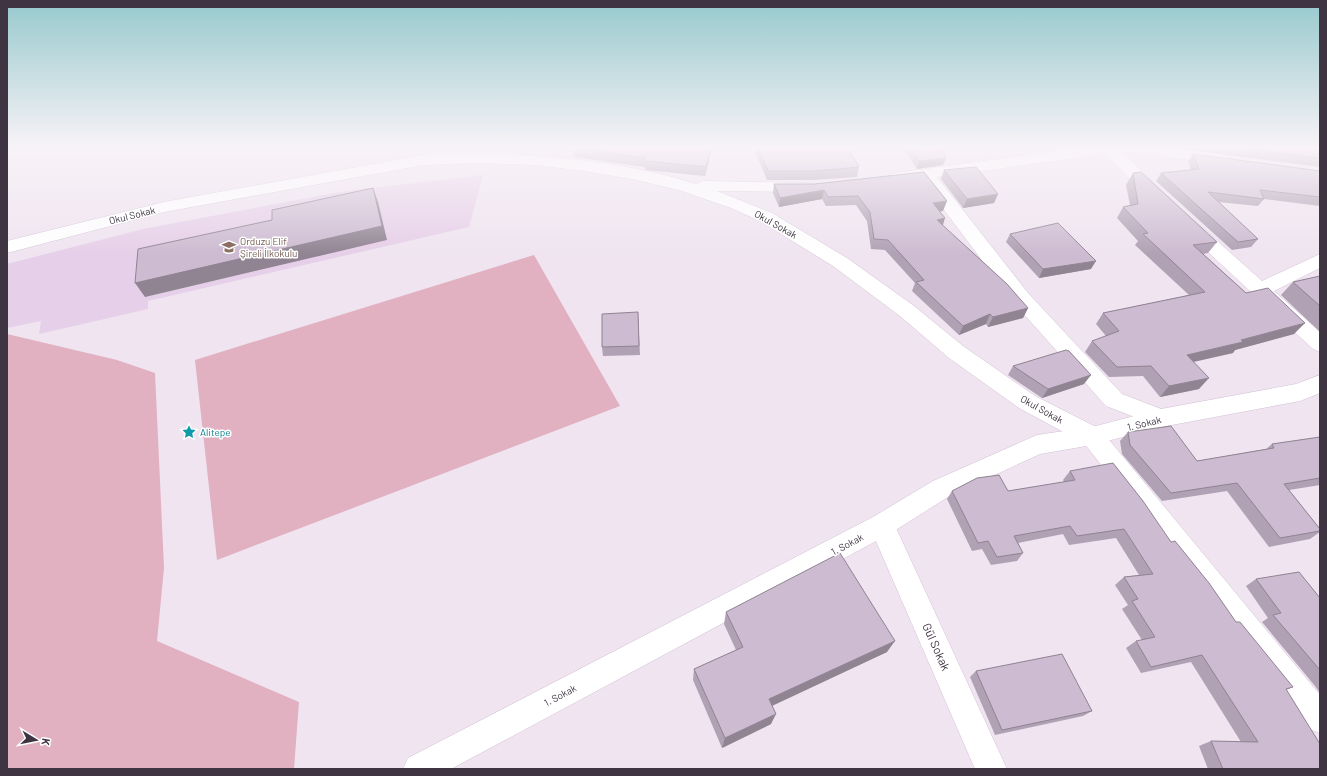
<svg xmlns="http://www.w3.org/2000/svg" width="1327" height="776" viewBox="0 0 1327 776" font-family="Barlow,sans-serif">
<rect width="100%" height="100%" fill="#efe4f0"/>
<path fill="#e6cfe8" d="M 483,175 L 469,227 L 148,301 L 148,309 L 39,334 L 41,321 L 7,328 L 7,264 L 143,229 L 339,192 Z"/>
<g fill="#e1b0c1">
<path d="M 534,255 L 620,406 L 217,560 L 195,360 Z"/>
<path d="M 7,334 L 117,360 L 155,373 L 164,568 L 157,641 L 299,702 L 294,769 L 7,769 Z"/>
</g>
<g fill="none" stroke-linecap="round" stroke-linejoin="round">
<defs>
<g id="minor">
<path d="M 1085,147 L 1160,147 L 1221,154 L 1227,156 L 1229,159 L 1227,162 L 1221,164 L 1121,151 L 1162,191 L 1165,195 L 1162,199 L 1156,200 L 1150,199 L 1105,154 L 937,177 L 1028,293 L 1122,394 L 1169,412 L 1172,418 L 1169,424 L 1161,427 L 1106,406 L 1014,303 L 921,179 L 896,183 L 890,182 L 888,178 L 890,174 L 896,173 Z"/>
<path d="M 477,153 C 547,155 629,162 696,184 L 703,181 L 810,183 L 813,187 L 810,191 L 804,192 L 717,191 L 772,213 L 847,258 L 914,306 L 963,346 L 1035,396 L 1100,429 L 1320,695 L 1320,733 L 1309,729 L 1084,443 L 1019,408 L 949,358 L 900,316 L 833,266 L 760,221 L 731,208 L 679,190 L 632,179 L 584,171 L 535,165 L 477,163 L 424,165 L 164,212 L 7,253 L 7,241 L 164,202 L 424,155 Z"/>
<path d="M 1190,220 L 1196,222 L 1262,281 L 1320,254 L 1320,268 L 1274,291 L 1320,332 L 1320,352 L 1313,349 L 1184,230 L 1181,226 L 1184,222 Z"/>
<path d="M 882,514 L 891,517 L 1007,769 L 975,769 L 869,525 L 873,517 Z"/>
</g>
<path id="tertiary" d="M 1320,375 L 1320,393 L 1300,401 L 1161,427 L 1092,445 L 1040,454 L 951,495 L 891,533 L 451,769 L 403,769 L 408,758 L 873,517 L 933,481 L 1037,435 L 1092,427 L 1161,409 L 1296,384 Z"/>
</defs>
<use href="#minor" stroke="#d3c2d6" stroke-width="1"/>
<use href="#tertiary" stroke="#d3c2d6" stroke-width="1"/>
<use href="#minor" fill="#fff" fill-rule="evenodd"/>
<use href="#tertiary" fill="#fff" fill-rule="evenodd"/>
</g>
<g fill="#b0a1b4">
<path d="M 712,147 L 705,176 L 645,170 L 645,167 L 574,157 L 573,148 Z"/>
<path d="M 756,147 L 792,147 L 859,167 L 857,177 L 813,180 L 767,180 L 755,152 Z"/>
<path d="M 903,147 L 944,147 L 944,154 L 946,158 L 943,165 L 917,169 Z"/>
<path d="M 1181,147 L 1320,147 L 1320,167 L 1182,149 Z"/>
<path d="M 1193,154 L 1320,171 L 1320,206 L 1264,199 L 1258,206 L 1218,202 L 1258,239 L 1251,247 L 1232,250 L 1156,181 L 1161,173 L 1191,170 L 1188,162 Z"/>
<path d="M 944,170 L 998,194 L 994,203 L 963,208 L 941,179 Z"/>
<path d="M 1133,173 L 1217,242 L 1208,253 L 1203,254 L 1246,293 L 1294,334 L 1235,350 L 1233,353 L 1194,362 L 1199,389 L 1160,397 L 1143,376 L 1109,377 L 1085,352 L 1092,341 L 1106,336 L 1096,324 L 1103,313 L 1189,295 L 1135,245 L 1138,241 L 1117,218 L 1123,207 L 1130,205 L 1126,185 Z"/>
<path d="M 774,184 L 815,184 L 943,211 L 940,211 L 943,225 L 1028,308 L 1023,318 L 988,327 L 986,324 L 959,335 L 912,291 L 915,283 L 885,250 L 871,249 L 867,221 L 856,205 L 826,206 L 822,199 L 779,207 L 773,193 Z"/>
<path d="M 1010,234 L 1091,269 L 1039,278 L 1006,242 Z"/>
<path d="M 1320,276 L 1320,332 L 1281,295 L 1293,282 Z"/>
<path d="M 638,312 L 640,355 L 603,356 L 602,347 Z"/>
<path d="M 1013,366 L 1084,384 L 1042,398 L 1008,375 Z"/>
<path d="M 1128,432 L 1197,461 L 1266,449 L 1272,444 L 1320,437 L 1320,485 L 1289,490 L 1320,529 L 1320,532 L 1310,539 L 1269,547 L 1227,491 L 1162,501 L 1122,454 L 1120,441 Z"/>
<path d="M 1070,471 L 1171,542 L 1236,622 L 1293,687 L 1286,690 L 1320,769 L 1208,769 L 1199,746 L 1211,741 L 1241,742 L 1191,662 L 1141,673 L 1126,648 L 1136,641 L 1142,640 L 1122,609 L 1128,605 L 1115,585 L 1124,577 L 1139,575 L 1116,538 L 1069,545 L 1063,534 L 1018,543 L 1023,553 L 1017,561 L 991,565 L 982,549 L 972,551 L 947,499 L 952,491 L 1008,491 L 1064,482 L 1063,480 Z"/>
<path d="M 1256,579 L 1320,598 L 1320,693 L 1315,686 L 1262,622 L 1268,618 L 1246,586 Z"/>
<path d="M 726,612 L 887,652 L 772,706 L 771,724 L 722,748 L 693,680 L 694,669 L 736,650 L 724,624 Z"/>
<path d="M 976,671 L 1092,711 L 1083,716 L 995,735 L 970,677 Z"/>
</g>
<g fill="#908392">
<path d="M 711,147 L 712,147 L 705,176 L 706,167 Z"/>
<path d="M 946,158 L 943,165 L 917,169 L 919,161 Z"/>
<path d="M 373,188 L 378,202 L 387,240 L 145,297 L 135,283 Z"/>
<path d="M 824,190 L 822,199 L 779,207 L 780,198 Z"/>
<path d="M 998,194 L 994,203 L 963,208 L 967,199 Z"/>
<path d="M 947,201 L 943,211 L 930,213 L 933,203 Z"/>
<path d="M 945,218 L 942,228 L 937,220 Z"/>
<path d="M 1096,261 L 1091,269 L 1039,278 L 1043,269 Z"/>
<path d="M 1028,308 L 1023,318 L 988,327 L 993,317 Z"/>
<path d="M 990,314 L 986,324 L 959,335 L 963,326 Z"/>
<path d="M 1305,323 L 1294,334 L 1235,350 L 1233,353 L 1178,365 L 1187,355 Z"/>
<path d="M 1091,375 L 1084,384 L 1042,398 L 1048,389 Z"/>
<path d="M 1209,378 L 1199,389 L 1160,397 L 1169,386 Z"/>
<path d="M 895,641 L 887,652 L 765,709 L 769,699 Z"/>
<path d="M 776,714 L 771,724 L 722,748 L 725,738 Z"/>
</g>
<g fill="#cdbbd1" stroke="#908392">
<path d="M 574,147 L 711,147 L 706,167 L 645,161 L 646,158 L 573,148 Z"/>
<path d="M 758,147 L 847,147 L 859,167 L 815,171 L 768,171 Z"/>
<path d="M 910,147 L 944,147 L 944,154 L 946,158 L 919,161 Z"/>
<path d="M 1229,147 L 1320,147 L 1320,158 Z"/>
<path d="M 1193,154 L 1320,171 L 1320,197 L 1260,190 L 1264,199 L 1208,192 L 1258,239 L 1238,242 L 1161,173 L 1199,169 Z"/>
<path d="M 976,167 L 998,194 L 967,199 L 944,170 Z"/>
<path d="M 924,172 L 947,201 L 933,203 L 945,218 L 937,220 L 1007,284 L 1028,308 L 993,317 L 990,314 L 963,326 L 916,282 L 924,280 L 888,240 L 874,239 L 870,212 L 858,196 L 828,197 L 824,190 L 780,198 L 774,184 L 815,184 Z"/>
<path d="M 1141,172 L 1217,242 L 1193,245 L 1246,293 L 1268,288 L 1305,323 L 1241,340 L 1243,342 L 1187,355 L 1209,378 L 1169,386 L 1151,366 L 1117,367 L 1092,341 L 1119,331 L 1103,313 L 1205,292 L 1143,234 L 1148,233 L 1123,207 L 1138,204 L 1133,173 Z"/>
<path d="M 373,188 L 382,226 L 135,283 L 138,249 L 272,220 L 272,210 Z"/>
<path d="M 1058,223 L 1096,261 L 1043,269 L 1010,234 Z"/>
<path d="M 1320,276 L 1320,306 L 1293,282 Z"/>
<path d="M 638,312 L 639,346 L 602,347 L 602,314 Z"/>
<path d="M 1066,350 L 1069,351 L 1091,375 L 1048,389 L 1013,366 Z"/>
<path d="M 1171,426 L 1197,461 L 1274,448 L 1272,444 L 1320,437 L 1320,478 L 1284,484 L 1320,529 L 1320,531 L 1280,538 L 1237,483 L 1171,493 L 1130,445 L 1128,432 Z"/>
<path d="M 1113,463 L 1143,501 L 1171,542 L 1175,541 L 1209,583 L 1236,622 L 1240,622 L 1293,687 L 1286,689 L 1320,744 L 1320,769 L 1223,769 L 1211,741 L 1258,742 L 1202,655 L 1151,667 L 1136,641 L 1155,637 L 1132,601 L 1138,599 L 1124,577 L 1153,574 L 1124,529 L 1077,536 L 1070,526 L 1014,536 L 1023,553 L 997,557 L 988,541 L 978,543 L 952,491 L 977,478 L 999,475 L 1008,491 L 1075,480 L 1070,471 Z"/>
<path d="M 840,553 L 895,641 L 769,699 L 776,714 L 725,738 L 694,669 L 743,647 L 726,612 Z"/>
<path d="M 1299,572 L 1320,598 L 1320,670 L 1273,615 L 1281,613 L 1256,579 Z"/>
<path d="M 1062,654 L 1092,711 L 1002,730 L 976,671 Z"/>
</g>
<linearGradient id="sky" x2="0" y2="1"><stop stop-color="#97c9cd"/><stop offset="0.58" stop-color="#f8f3f8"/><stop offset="1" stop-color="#f8f3f8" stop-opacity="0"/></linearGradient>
<rect width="1327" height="255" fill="url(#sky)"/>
<defs>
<symbol id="school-bare" viewBox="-9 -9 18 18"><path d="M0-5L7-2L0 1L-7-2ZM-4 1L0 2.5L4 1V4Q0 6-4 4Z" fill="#8d6e63" stroke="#fff" stroke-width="2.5" paint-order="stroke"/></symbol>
<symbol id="sight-bare" viewBox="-9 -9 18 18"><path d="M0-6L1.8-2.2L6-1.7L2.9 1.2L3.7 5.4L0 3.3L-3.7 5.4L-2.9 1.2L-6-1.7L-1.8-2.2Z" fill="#0f9aa8" stroke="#fff" stroke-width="2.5" paint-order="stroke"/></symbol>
</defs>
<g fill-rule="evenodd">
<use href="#school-bare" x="219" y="237" width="20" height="20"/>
<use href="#sight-bare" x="179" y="422" width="20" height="20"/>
</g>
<g text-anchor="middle" stroke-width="3" stroke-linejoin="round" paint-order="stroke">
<g font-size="10" fill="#3f3542" stroke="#fff">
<text transform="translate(132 215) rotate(-14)" y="4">Okul Sokak</text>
<text transform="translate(776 224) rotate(29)" y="4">Okul Sokak</text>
<text transform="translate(1042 409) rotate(29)" y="4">Okul Sokak</text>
<text transform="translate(1144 423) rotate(-14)" y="4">1. Sokak</text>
<text transform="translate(847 544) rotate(-28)" y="4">1. Sokak</text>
<text transform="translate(560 695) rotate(-28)" y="4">1. Sokak</text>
</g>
<g font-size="10" fill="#785e54" stroke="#fff" text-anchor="start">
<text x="240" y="245">Orduzu Elif<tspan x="240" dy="12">Şireli İlkokulu</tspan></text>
</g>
<g font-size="10" fill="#0d838f" stroke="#fff" text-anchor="start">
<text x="200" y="436">Alitepe</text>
</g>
<g font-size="12" fill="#3f3542" stroke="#fff">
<text transform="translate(936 647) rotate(66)" y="4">Gül Sokak</text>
</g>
</g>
<rect width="1327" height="776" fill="none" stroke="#3f3542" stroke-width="16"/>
<g transform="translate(36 740) rotate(100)" stroke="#ffffff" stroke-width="3" paint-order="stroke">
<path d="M0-3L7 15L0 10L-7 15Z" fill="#3f3542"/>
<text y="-6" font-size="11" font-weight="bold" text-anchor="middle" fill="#3f3542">K</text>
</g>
</svg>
